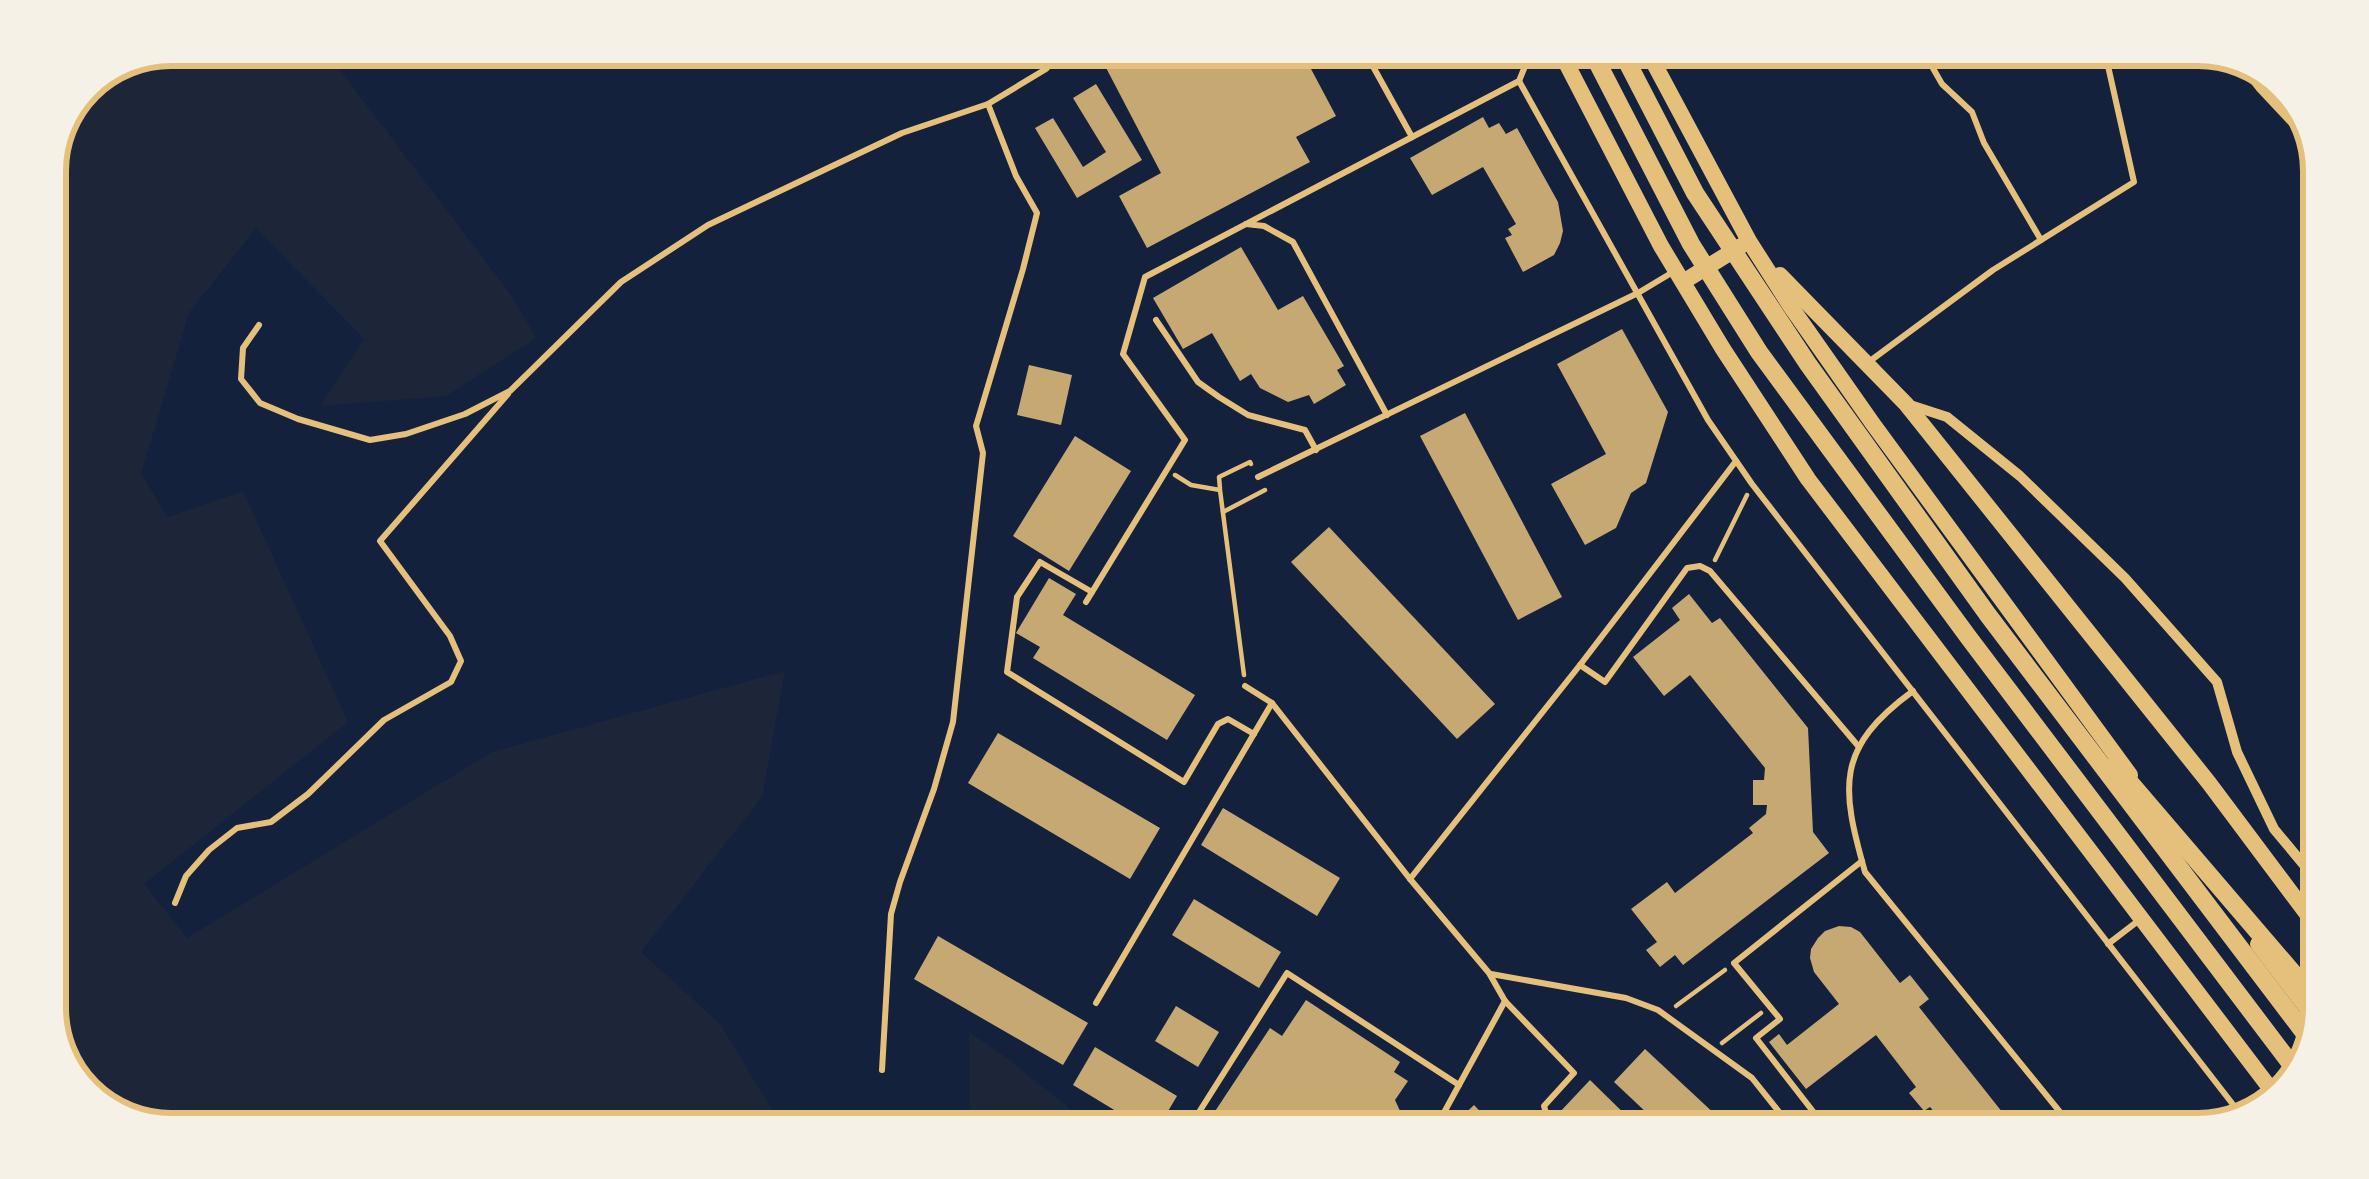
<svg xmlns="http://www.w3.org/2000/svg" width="2369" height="1179" viewBox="0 0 2369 1179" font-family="'Roboto Condensed',sans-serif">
<rect width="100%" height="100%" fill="#14213d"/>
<g fill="#1d2539">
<path d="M 171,45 L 317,46 L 324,49 L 514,299 L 536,338 L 446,396 L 320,406 L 364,339 L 256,228 L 189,313 L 141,474 L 168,517 L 243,491 L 348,722 L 144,884 L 187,938 L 492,752 L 785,671 L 762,797 L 641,952 L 721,1025 L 781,1125 L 116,1121 L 67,1079 L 45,1017 L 45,163 L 82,81 Z"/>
<path d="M 969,1032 L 1008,1059 L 1093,1127 L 970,1127 Z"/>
</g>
<g fill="#c6a872">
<path d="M 1124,51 L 1302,52 L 1336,116 L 1296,137 L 1310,162 L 1147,248 L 1119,196 L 1161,173 L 1103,62 Z"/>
<path d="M 1096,84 L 1142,160 L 1077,198 L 1035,128 L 1053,118 L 1083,167 L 1106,152 L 1073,98 Z"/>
<path d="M 1483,117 L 1489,128 L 1499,123 L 1506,134 L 1517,128 L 1558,202 L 1563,231 L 1560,243 L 1554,255 L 1523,272 L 1505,238 L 1512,235 L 1508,229 L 1516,224 L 1483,167 L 1432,195 L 1410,158 Z"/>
<path d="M 1241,247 L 1278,310 L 1303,296 L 1344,366 L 1337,370 L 1346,385 L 1314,404 L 1309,395 L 1288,402 L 1260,388 L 1251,374 L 1240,381 L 1212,333 L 1183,349 L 1153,298 Z"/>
<path d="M 1622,329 L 1668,412 L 1646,483 L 1631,493 L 1616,528 L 1585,545 L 1551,484 L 1606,454 L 1557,364 Z"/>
<path d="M 1029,365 L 1072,375 L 1061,425 L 1017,415 Z"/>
<path d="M 1465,413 L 1562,597 L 1518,620 L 1420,436 Z"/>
<path d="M 1075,436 L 1131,471 L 1069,571 L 1013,536 Z"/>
<path d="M 1329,527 L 1495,704 L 1457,739 L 1291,562 Z"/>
<path d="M 1049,578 L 1076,594 L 1063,615 L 1195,695 L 1167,740 L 1033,658 L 1040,647 L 1016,633 Z"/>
<path d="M 1689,594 L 1712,623 L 1720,618 L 1808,728 L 1813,832 L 1829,853 L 1683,965 L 1675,955 L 1660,967 L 1646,950 L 1657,942 L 1631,909 L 1667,882 L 1675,893 L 1753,833 L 1749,828 L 1766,814 L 1767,805 L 1753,805 L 1753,780 L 1764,780 L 1765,768 L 1690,675 L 1664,696 L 1633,657 L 1680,620 L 1672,608 Z"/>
<path d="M 998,733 L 1160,828 L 1130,879 L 968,783 Z"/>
<path d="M 1223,808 L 1340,878 L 1317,916 L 1201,845 Z"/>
<path d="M 1194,899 L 1281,952 L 1259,988 L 1172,935 Z"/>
<path d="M 1839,926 L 1851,927 L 1860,932 L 1900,983 L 1910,975 L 1929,999 L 1919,1007 L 2014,1127 L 2024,1119 L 2035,1133 L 1951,1132 L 1930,1107 L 1924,1111 L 1909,1093 L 1916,1087 L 1876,1035 L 1806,1089 L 1769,1042 L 1779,1034 L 1787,1045 L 1839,1004 L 1814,972 L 1810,958 L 1811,949 L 1818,938 L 1825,931 Z"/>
<path d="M 938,936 L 1088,1023 L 1063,1065 L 914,979 Z"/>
<path d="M 1306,1000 L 1400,1062 L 1394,1072 L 1408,1081 L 1395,1100 L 1401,1113 L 1390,1129 L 1204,1128 L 1270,1028 L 1282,1036 Z"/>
<path d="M 1176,1006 L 1219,1032 L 1198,1067 L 1155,1041 Z"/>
<path d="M 1095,1047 L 1177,1096 L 1158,1128 L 1144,1128 L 1073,1085 Z"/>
<path d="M 1645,1049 L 1733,1131 L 1666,1131 L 1614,1082 Z"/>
<path d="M 1590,1080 L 1642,1131 L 1577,1130 L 1559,1113 Z"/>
<path d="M 1474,1105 L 1498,1130 L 1449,1129 Z"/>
</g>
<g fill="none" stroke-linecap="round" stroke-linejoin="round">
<g stroke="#e5c07b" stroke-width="4.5">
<path d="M 1175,475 L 1191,485 L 1220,490 L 1244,675"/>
<path d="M 1220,489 L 1219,477 L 1250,462 L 1251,464"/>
<path d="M 1223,512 L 1265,490"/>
<path d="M 1715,560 L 1747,495"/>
<path d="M 1676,1006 L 1725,970"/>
<path d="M 1722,1043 L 1761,1013"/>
</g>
<g stroke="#e5c07b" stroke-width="6">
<path d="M 1365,52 L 1412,137"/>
<path d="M 1926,56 L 1942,84 L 1972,112 L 1984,143 L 2041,240"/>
<path d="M 1519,81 L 1708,420 L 1752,484 L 2245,1120"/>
<path d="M 1246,224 L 1264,226 L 1293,242 L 1387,415"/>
<path d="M 1156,320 L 1198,382 L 1219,397 L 1248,415 L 1305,430 L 1316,450"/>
<path d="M 259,325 L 243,348 L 241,379 L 260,403 L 298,419 L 370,440 L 406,434 L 465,414 L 510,391 L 621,282 L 708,225 L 902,133 L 988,104"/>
<path d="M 1870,361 L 1993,270 L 2134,182 L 2106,57"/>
<path d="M 1258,477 L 1638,293 L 1673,272"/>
<path d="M 1092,592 L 1040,562 L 1017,597 L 1007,672 L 1184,782 L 1218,724 L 1228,719 L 1254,734"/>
<path d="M 1086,602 L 1185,440 L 1123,354 L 1145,277 L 1519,81 L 1528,59 L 1525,53"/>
<path d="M 1580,665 L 1605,682 L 1687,568 L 1700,566 L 1710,571 L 1859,747"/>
<path d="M 1245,686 L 1272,703 L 1410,879 L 1489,973 L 1505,1001 L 1574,1073 L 1544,1106 L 1551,1130"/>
<path d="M 1913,691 C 1835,748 1841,787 1865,872 L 2077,1133"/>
<path d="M 1410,879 L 1580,665 L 1736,461"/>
<path d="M 175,903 L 186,876 L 209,850 L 237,828 L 271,822 L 308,794 L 384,720 L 451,682 L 461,661 L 450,636 L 380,541 L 508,394"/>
<path d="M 2108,944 L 2138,921"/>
<path d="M 1491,974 L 1626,998 L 1658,1010 L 1752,1078 L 1795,1132"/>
<path d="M 1096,1003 L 1272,703"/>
<path d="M 882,1070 L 891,914 L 900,882 L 934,789 L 953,722 L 983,453 L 976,426 L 1023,269 L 1037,213 L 1016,176 L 988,104 L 1046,69 L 1063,50"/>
<path d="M 1189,1128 L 1287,973 L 1459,1085"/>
<path d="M 1435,1129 L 1505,1001"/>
<path d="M 1829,1132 L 1756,1038 L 1780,1019 L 1734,963 L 1862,861"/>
</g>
<g stroke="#e5c07b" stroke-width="10">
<path d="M 2237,58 L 2260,87 L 2320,151"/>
<path d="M 1910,405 L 1947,417 L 2020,476 L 2125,578 L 2217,682 L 2237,752 L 2274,829 L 2314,877"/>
</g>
<g stroke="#e5c07b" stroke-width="16">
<path d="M 1561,53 L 1661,246 L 1723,349 L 1808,479 L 2279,1100"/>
<path d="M 1649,54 L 1749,241 L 1791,307 L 1873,424 L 2130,775"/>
<path d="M 1780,275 L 1906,404 L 2209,783 L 2313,922"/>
<path d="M 1683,282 L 1741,246"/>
<path d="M 2258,944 L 2312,1015"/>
</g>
<g stroke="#e5c07b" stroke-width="18">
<path d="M 1593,54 L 1691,244 L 1759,352 L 1969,638 L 2300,1076"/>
<path d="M 1623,54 L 1695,193 L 1808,364 L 1988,615 L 2312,1043"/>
<path d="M 2115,765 L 2312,995"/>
</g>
</g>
<path d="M0 0H2369V1179H0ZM171 66H2198A105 105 0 0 1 2303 171V1008A105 105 0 0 1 2198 1113H171A105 105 0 0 1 66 1008V171A105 105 0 0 1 171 66Z" fill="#f6f1e7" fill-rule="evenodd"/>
<path fill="none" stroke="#e5c07b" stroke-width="6" d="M171 66H2198A105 105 0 0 1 2303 171V1008A105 105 0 0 1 2198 1113H171A105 105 0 0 1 66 1008V171A105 105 0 0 1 171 66Z"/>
</svg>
